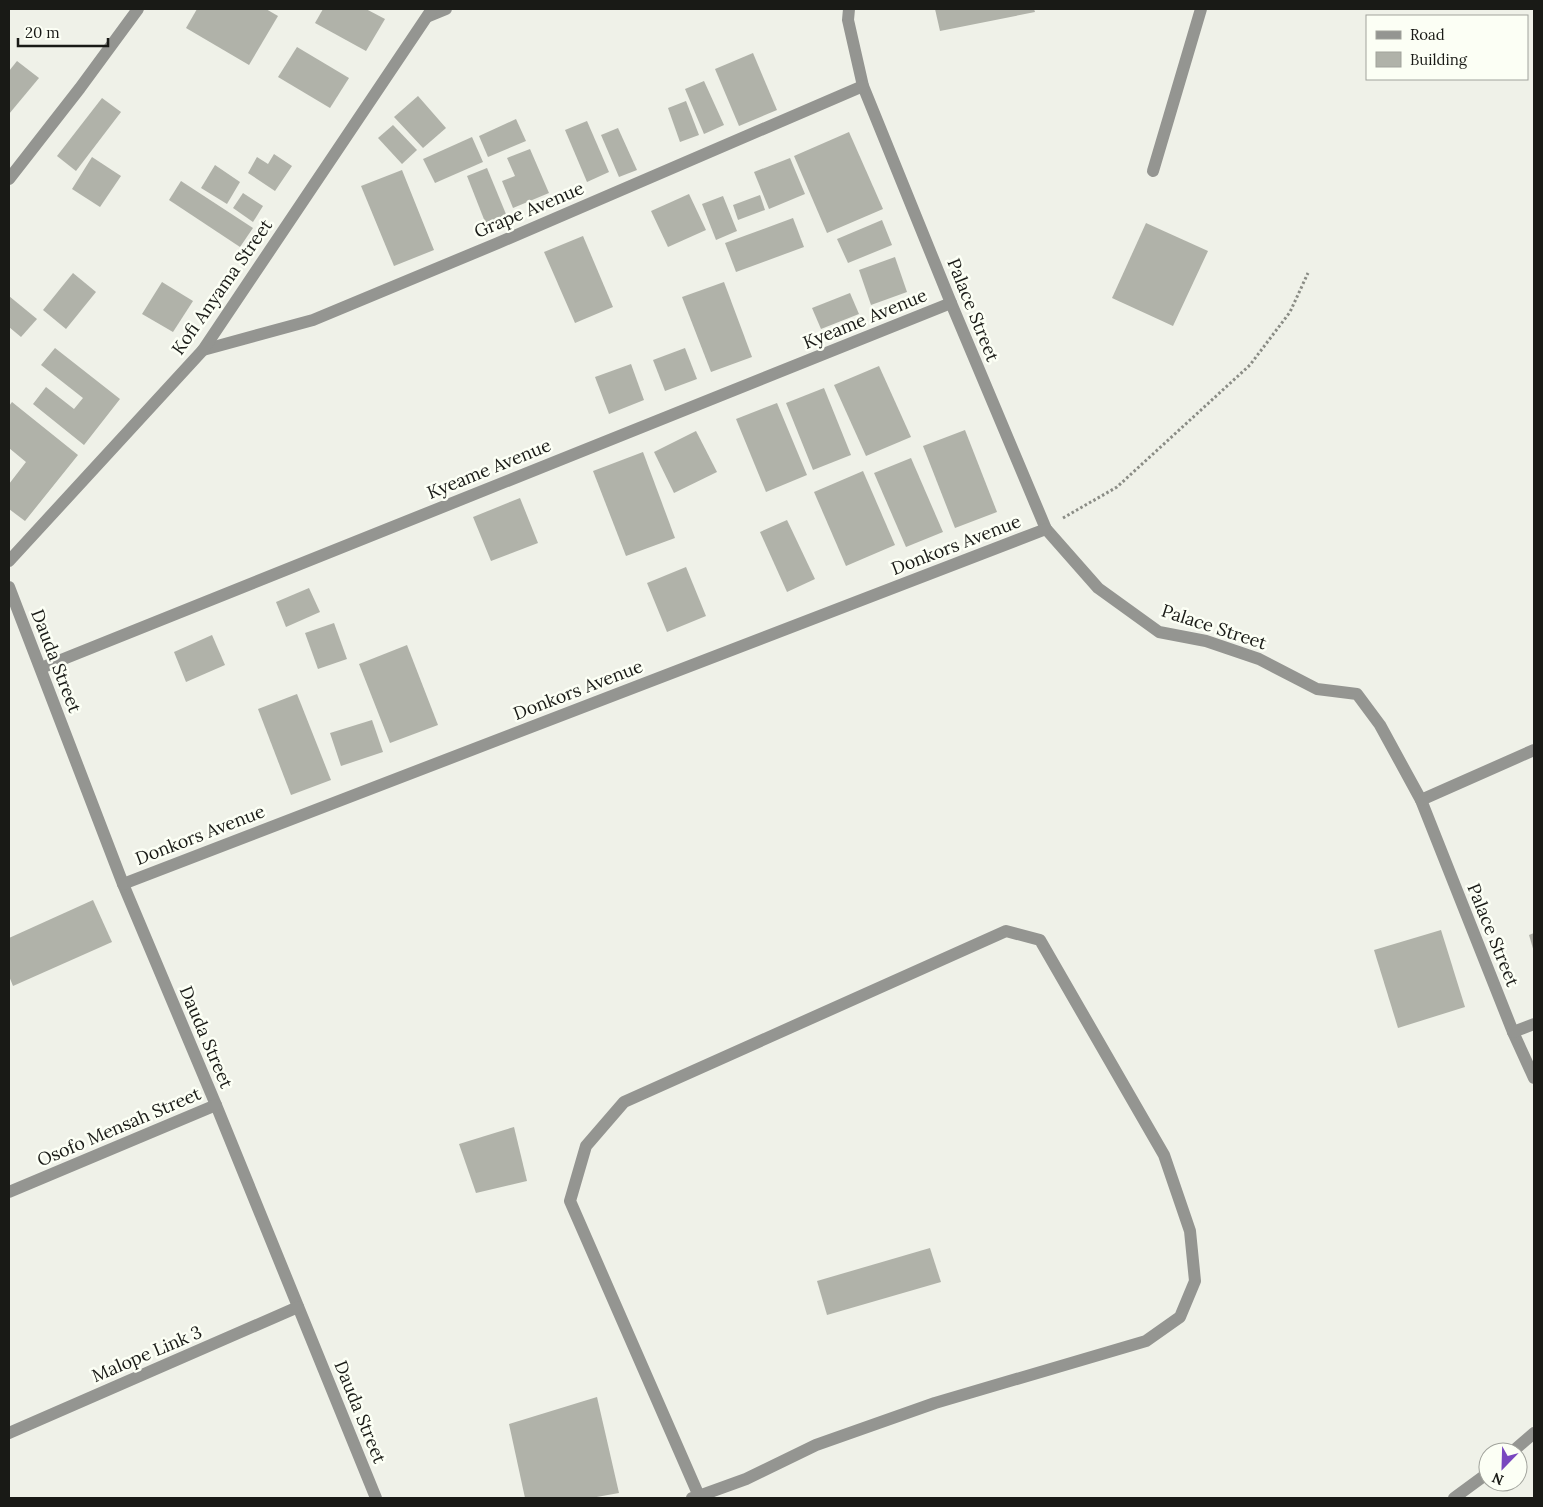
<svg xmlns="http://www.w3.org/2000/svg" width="1543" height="1507" viewBox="0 0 1543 1507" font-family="Lora,serif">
<rect width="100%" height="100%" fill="#eff1e8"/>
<g fill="#b0b2a9">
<path d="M 197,9 L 266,9 L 278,16 L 249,65 L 186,28 Z"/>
<path d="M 323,9 L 366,9 L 385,19 L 366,51 L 315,23 Z"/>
<path d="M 935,9 L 1034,9 L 1035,12 L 940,31 Z"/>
<path d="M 297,47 L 349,78 L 330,108 L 278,77 Z"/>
<path d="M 753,53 L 777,110 L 739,126 L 715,69 Z"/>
<path d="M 17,61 L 39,78 L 9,114 L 9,71 Z"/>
<path d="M 704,81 L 724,125 L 704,134 L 685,89 Z"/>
<path d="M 418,96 L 446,128 L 423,148 L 394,117 Z"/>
<path d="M 102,98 L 121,112 L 76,171 L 57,156 Z"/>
<path d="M 686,101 L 699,135 L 680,142 L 668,108 Z"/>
<path d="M 516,119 L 526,141 L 488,157 L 479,136 Z"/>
<path d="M 587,121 L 609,172 L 587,182 L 565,130 Z"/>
<path d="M 393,125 L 417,150 L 402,164 L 378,138 Z"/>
<path d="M 618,128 L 637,170 L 619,177 L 601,135 Z"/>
<path d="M 849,132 L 883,209 L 827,233 L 794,156 Z"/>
<path d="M 472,137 L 483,162 L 435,183 L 423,159 Z"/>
<path d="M 530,149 L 549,193 L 513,208 L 502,181 L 515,176 L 507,158 Z"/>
<path d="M 274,154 L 292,166 L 275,191 L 248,173 L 257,157 L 268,164 Z"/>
<path d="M 92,157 L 121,176 L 100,207 L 72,189 Z"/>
<path d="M 790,158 L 805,194 L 769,209 L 754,172 Z"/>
<path d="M 215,165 L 240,182 L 227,204 L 201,188 Z"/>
<path d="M 487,168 L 508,219 L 487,227 L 467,176 Z"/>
<path d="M 402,170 L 434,250 L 394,266 L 361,186 Z"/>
<path d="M 181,181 L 253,228 L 240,247 L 169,200 Z"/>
<path d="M 243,193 L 263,206 L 253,222 L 233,208 Z"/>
<path d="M 689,194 L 706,230 L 668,247 L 651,211 Z"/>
<path d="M 760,195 L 765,210 L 738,220 L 733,205 Z"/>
<path d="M 723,196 L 737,231 L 716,240 L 702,204 Z"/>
<path d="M 793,218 L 804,247 L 736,272 L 725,243 Z"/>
<path d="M 882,220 L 892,245 L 848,263 L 837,239 Z"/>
<path d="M 1146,223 L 1208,251 L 1173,326 L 1112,298 Z"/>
<path d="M 583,236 L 613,307 L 575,323 L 544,252 Z"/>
<path d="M 895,257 L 907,292 L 871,305 L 859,270 Z"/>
<path d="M 73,273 L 96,292 L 66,329 L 43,310 Z"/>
<path d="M 162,282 L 193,301 L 173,332 L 142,314 Z"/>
<path d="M 724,282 L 752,357 L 711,372 L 682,297 Z"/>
<path d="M 850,293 L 859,314 L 821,329 L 812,308 Z"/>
<path d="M 9,296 L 37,319 L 21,337 L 9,327 Z"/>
<path d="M 55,348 L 120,399 L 84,445 L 33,404 L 46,387 L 74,409 L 83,398 L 41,365 Z"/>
<path d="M 685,348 L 697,379 L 665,391 L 653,360 Z"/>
<path d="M 631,364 L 644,400 L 609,414 L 595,377 Z"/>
<path d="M 879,366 L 911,437 L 866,456 L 834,385 Z"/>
<path d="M 824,388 L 851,455 L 813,470 L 786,403 Z"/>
<path d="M 12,402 L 78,455 L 25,521 L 9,509 L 9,484 L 26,462 L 9,448 L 9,406 Z"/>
<path d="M 777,403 L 807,475 L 766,492 L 736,419 Z"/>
<path d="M 965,430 L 997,512 L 955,528 L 923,446 Z"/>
<path d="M 696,431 L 717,472 L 674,493 L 654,452 Z"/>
<path d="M 643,452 L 675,538 L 626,556 L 593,471 Z"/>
<path d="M 911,458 L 943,532 L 906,547 L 874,473 Z"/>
<path d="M 863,471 L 895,545 L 846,566 L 814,492 Z"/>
<path d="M 520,498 L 538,543 L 491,561 L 473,517 Z"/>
<path d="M 787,520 L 815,579 L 787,592 L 760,532 Z"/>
<path d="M 686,567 L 706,616 L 667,632 L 647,583 Z"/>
<path d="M 309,588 L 320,612 L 286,627 L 276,602 Z"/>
<path d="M 334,623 L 347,659 L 318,669 L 305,633 Z"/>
<path d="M 212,635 L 225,665 L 186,682 L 174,652 Z"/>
<path d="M 407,645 L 438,725 L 390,743 L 359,664 Z"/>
<path d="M 297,694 L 331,780 L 291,795 L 258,709 Z"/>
<path d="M 372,720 L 383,752 L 341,766 L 330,733 Z"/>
<path d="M 93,900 L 112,942 L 13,986 L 9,976 L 9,938 Z"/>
<path d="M 1441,930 L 1465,1007 L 1398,1028 L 1374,950 Z"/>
<path d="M 1534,933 L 1534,952 L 1529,935 Z"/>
<path d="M 514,1127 L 527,1181 L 476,1193 L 459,1144 Z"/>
<path d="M 930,1248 L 941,1282 L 827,1315 L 817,1281 Z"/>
<path d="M 597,1397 L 619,1493 L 591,1498 L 525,1498 L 509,1424 Z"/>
</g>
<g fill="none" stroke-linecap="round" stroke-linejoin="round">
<path stroke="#8a8c85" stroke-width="3" stroke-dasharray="2.5 2.5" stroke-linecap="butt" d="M 1063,518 L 1117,487 L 1250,365 L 1290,312 L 1308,273"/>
<g stroke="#949591" stroke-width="12">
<path d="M 849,9 L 848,20 L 863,86 L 951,303 L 1046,529 L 1098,588 L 1159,632 L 1206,641 L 1259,659 L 1317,689 L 1357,694 L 1380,725 L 1421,800 L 1513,1032 L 1534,1078"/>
<path d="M 429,16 L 446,9"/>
<path d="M 1153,171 L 1201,9"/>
<path d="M 9,179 L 80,88 L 138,9"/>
<path d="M 203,350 L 313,320 L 498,243 L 863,86"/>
<path d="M 9,561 L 203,350 L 432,9"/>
<path d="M 9,587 L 123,884 L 216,1105 L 376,1498"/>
<path d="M 41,668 L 951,303"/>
<path d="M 1421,800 L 1534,750"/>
<path d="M 123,884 L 1046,529"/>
<path d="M 1513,1032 L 1534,1024"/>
<path d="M 9,1192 L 216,1105"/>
<path d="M 9,1433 L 298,1307"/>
<path d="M 1512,1452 L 1534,1433"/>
<path d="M 692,1498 L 699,1496 L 746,1479 L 816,1445 L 935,1403 L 1146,1341 L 1180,1317 L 1195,1281 L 1190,1231 L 1164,1155 L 1040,940 L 1006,931 L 624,1102 L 586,1146 L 570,1201 L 699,1496"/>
<path d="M 1454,1498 L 1488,1473"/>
</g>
</g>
<g text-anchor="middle" stroke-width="5" stroke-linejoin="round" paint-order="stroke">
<g font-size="18" fill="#191a16" stroke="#fcfff5">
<text transform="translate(529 210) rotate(-23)" y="6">Grape Avenue</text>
<text transform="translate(222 287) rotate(-55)" y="6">Kofi Anyama Street</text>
<text transform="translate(973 310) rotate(68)" y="6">Palace Street</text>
<text transform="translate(865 319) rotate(-22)" y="6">Kyeame Avenue</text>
<text transform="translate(489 469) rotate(-22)" y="6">Kyeame Avenue</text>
<text transform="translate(956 545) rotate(-21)" y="6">Donkors Avenue</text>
<text transform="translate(1214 627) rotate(18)" y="6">Palace Street</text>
<text transform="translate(56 661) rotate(69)" y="6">Dauda Street</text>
<text transform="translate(578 690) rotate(-21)" y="6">Donkors Avenue</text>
<text transform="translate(200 835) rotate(-21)" y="6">Donkors Avenue</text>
<text transform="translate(1493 935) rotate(68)" y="6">Palace Street</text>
<text transform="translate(206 1037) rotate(67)" y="6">Dauda Street</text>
<text transform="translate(119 1127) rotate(-23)" y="6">Osofo Mensah Street</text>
<text transform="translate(147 1354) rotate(-23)" y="6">Malope Link 3</text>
<text transform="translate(360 1412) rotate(68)" y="6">Dauda Street</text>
</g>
</g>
<rect width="1543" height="1507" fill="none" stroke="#191a16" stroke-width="20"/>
<rect x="1366" y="15" width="162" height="65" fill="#fcfff5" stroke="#a1a39c"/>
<rect x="1376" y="31" width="25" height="8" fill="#949591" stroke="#a1a39c"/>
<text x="1410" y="40" font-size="15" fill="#191a16">Road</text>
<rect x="1376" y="52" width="25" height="15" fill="#b0b2a9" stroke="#a1a39c"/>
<text x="1410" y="65" font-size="15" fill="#191a16">Building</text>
<g transform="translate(1503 1467) rotate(203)"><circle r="24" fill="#fcfff5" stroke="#a1a39c"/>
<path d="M0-4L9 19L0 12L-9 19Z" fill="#7947bf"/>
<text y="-8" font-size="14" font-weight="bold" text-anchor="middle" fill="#191a16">N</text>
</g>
<path d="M18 38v8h90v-8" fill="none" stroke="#191a16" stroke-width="2.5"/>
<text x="25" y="38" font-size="15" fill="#191a16" stroke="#fcfff5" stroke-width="4" paint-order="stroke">20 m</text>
</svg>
